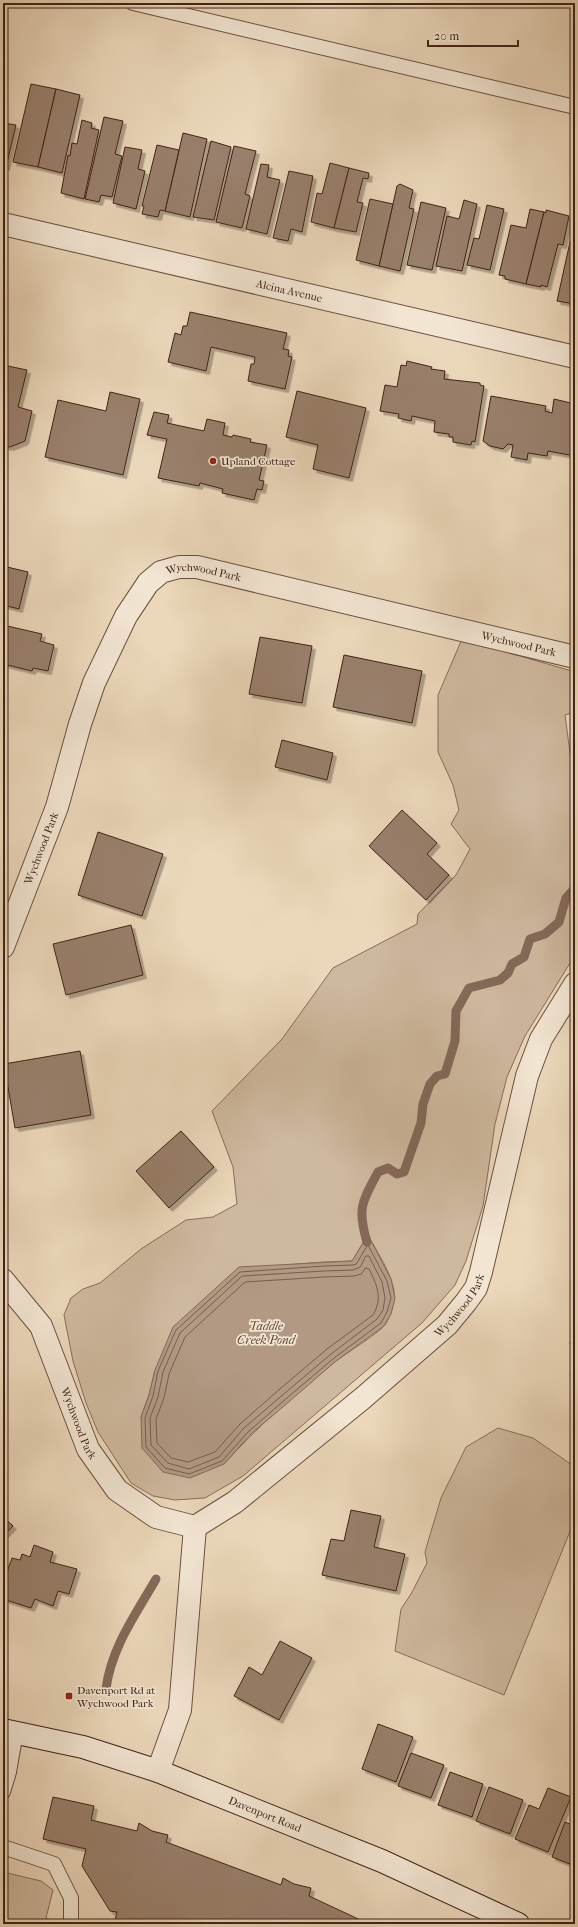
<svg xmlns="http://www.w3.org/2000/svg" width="578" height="1927" viewBox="0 0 578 1927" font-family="'IM FELL French Canon',serif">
<defs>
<filter id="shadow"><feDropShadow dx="3.5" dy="3.5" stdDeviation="0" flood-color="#0004"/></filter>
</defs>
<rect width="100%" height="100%" fill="#ebd7ba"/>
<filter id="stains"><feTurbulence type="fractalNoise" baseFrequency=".005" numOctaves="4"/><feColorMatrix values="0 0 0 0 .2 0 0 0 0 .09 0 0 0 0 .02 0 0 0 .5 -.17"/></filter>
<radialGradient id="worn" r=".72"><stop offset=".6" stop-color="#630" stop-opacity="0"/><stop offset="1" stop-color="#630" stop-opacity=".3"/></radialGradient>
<g fill="#ceb89e" stroke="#876d5a" fill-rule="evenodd">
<path d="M 462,639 L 575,672 L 575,712 L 565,715 L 575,790 L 575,955 L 525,1036 L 507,1077 L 495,1124 L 483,1206 L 466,1261 L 455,1285 L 422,1323 L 243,1476 L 205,1498 L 175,1500 L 153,1496 L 131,1483 L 98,1432 L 86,1403 L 73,1361 L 64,1315 L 71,1298 L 83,1289 L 100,1283 L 141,1249 L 186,1220 L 213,1217 L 237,1204 L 233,1167 L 212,1111 L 282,1039 L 333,968 L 417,924 L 418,914 L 456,875 L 470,849 L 451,824 L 459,810 L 453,785 L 438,752 L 438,695 ZM 363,1235 L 368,1235 C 377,1252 397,1281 394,1299 C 393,1308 390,1318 385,1325 C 376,1335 348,1352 336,1361 C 296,1393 258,1426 224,1464 L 141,1417 L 149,1395 L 155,1370 L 285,1265 L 324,1262 L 352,1261 L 363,1243 Z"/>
<path d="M 498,1428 L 533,1438 L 575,1467 L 575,1519 L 504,1695 L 395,1651 L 401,1609 L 411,1594 L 427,1563 L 425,1552 L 441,1498 L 466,1447 Z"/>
<path d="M 7,1873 L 41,1881 L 53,1890 L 46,1918 L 51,1920 L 50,1924 L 3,1924 L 3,1875 Z"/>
</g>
<path fill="#b19983" stroke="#846958" d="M 364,1232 L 368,1235 L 391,1279 L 395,1298 L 391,1314 L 384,1326 L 336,1361 L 291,1400 L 251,1434 L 224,1464 L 190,1478 L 163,1472 L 142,1448 L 141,1417 L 149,1395 L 155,1370 L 173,1327 L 239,1267 L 352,1261 L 363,1243 Z"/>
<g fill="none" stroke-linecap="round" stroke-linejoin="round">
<g stroke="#785e4d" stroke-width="1">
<path d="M 368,1245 L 387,1281 L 391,1298 L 387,1312 L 381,1323 L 334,1358 L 288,1397 L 248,1432 L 222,1461 L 189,1474 L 165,1468 L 146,1447 L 145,1418 L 153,1396 L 158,1371 L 176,1330 L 240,1272 L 324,1266 L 353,1265 L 356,1264 Z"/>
<path d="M 366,1256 L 369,1256 L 382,1282 L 385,1298 L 383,1310 L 377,1319 L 331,1354 L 285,1393 L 244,1428 L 219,1457 L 189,1469 L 168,1463 L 151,1445 L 150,1418 L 158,1397 L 163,1372 L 180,1333 L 242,1276 L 324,1271 L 353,1270 L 360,1267 Z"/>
<path d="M 366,1268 L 369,1269 C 377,1285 383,1298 373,1315 L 327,1349 L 281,1388 L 240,1424 L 215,1452 L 188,1462 L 171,1458 L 157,1443 L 156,1419 L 164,1398 L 169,1374 L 185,1337 L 245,1282 L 324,1277 L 354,1276 L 361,1274 Z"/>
</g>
<g stroke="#846958" stroke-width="9">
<path d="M 367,1242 C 357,1208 362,1202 378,1172 L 388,1168 L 397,1174 L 404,1172 L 421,1123 L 423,1104 L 430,1084 L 437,1076 L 445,1074 L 455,1041 L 456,1011 L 469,988 L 500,980 L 508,973 L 512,964 L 524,957 L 530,939 L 545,934 L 559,922 L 566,898 L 575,888"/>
<path d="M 106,1689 C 111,1648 136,1614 156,1579"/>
</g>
</g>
<g fill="#99806c" stroke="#402217" filter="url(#shadow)">
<path d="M 31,84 L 56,89 L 38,167 L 13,162 Z"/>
<path d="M 56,89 L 80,95 L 62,173 L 38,167 Z"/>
<path d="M 104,117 L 123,121 L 115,154 L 122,156 L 112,197 L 101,195 L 99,202 L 85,199 Z"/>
<path d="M 82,120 L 92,123 L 91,128 L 99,130 L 84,199 L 61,193 L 68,155 L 70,156 L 72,143 L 77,144 Z"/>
<path d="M 3,123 L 16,125 L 6,167 L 3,166 Z"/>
<path d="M 183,133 L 207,139 L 190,217 L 165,211 Z"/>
<path d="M 211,141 L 231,147 L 214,220 L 193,217 Z"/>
<path d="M 157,145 L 179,150 L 165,211 L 160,210 L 158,217 L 142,214 L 144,206 L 142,206 Z"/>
<path d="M 234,146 L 256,151 L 245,194 L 250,196 L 242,228 L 216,222 Z"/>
<path d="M 125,147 L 142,150 L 138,169 L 145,171 L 136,209 L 113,203 Z"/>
<path d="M 330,163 L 349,168 L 334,228 L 311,222 L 317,193 L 322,194 Z"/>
<path d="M 261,164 L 269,165 L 267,177 L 280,180 L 267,234 L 246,229 Z"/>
<path d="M 349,168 L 369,173 L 368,179 L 363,178 L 357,202 L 363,203 L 356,232 L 334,228 Z"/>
<path d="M 289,171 L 313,176 L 302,232 L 291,229 L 288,241 L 273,238 Z"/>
<path d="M 400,184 L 413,190 L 409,208 L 414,209 L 400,271 L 379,266 L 397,186 Z"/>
<path d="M 370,199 L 393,204 L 379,266 L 356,260 Z"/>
<path d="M 464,200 L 477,204 L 462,271 L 436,266 L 447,216 L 459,219 Z"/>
<path d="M 421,202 L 446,208 L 432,270 L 407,265 Z"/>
<path d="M 487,205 L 504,209 L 490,270 L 467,265 L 474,238 L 479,239 Z"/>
<path d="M 530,209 L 544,212 L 526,284 L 505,279 L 505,276 L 499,275 L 511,225 L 526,228 Z"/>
<path d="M 546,210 L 569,216 L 563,245 L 558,244 L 547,287 L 541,285 L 541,287 L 526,284 L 544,212 L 546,213 Z"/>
<path d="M 574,224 L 575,224 L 575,304 L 557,301 Z"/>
<path d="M 190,312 L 287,333 L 283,349 L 289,350 L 288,356 L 292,357 L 285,389 L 248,381 L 251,364 L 254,364 L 255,357 L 211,347 L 206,371 L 168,362 L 175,333 L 181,335 L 183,326 L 187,326 Z"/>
<path d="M 407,361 L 432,367 L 431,369 L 445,371 L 444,379 L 480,383 L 480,385 L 484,386 L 475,442 L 472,441 L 471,445 L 453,442 L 453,437 L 449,437 L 449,434 L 434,432 L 435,421 L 412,416 L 411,421 L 398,418 L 399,414 L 380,411 L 385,385 L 397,387 L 401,365 L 406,366 Z"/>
<path d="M 3,365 L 27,370 L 18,407 L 32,411 L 25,441 L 10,447 L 3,446 Z"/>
<path d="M 297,391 L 366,408 L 349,478 L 313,469 L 318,445 L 286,437 Z"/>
<path d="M 110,392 L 140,399 L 123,475 L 45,457 L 58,400 L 106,411 Z"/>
<path d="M 491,396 L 546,406 L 545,411 L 552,413 L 554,399 L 575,404 L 575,456 L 548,451 L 547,456 L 528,453 L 527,460 L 511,457 L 513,445 L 508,444 L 503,449 L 490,446 L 483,441 Z"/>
<path d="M 154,412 L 169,415 L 167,423 L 204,431 L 207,419 L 225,423 L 223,435 L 232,437 L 233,435 L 251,439 L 250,442 L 267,445 L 259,480 L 264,481 L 262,490 L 257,489 L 254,500 L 222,493 L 223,489 L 200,483 L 199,486 L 158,478 L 167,439 L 147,435 Z"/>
<path d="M 3,566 L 28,572 L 19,609 L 3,605 Z"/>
<path d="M 3,625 L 42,634 L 40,641 L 54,645 L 48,671 L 33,668 L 32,671 L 3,664 Z"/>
<path d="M 260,637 L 312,646 L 302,703 L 249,694 Z"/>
<path d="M 344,655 L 422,671 L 412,723 L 333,707 Z"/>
<path d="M 282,740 L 333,753 L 327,780 L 275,767 Z"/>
<path d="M 402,810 L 437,843 L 427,854 L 449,875 L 426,900 L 369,846 Z"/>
<path d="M 98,832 L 163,854 L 142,916 L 78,895 Z"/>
<path d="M 131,925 L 143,975 L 66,995 L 53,944 Z"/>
<path d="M 80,1051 L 91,1115 L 15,1128 L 4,1064 Z"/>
<path d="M 181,1131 L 214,1167 L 169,1208 L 136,1171 Z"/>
<path d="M 575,1322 L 575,1345 L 570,1344 Z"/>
<path d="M 575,1350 L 575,1376 L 570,1375 Z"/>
<path d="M 351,1510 L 381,1516 L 374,1547 L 405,1554 L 396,1591 L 322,1575 L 331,1539 L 344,1541 Z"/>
<path d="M 3,1517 L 13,1526 L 3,1536 Z"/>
<path d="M 34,1545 L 53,1552 L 50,1562 L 77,1569 L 69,1594 L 58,1591 L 53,1606 L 35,1599 L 31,1608 L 3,1599 L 3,1583 L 12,1558 L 20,1560 L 22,1554 L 30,1557 Z"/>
<path d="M 280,1641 L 312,1658 L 279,1720 L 234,1696 L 249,1667 L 262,1675 Z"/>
<path d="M 378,1724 L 413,1737 L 396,1782 L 362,1769 Z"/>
<path d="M 411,1753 L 444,1765 L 431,1798 L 398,1786 Z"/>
<path d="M 450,1772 L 483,1784 L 472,1817 L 438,1805 Z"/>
<path d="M 489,1787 L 523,1800 L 510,1834 L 476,1821 Z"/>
<path d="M 548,1788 L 571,1797 L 548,1852 L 515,1839 L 529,1805 L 539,1809 Z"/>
<path d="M 53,1797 L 94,1806 L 91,1820 L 137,1831 L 139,1823 L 152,1831 L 168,1835 L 166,1842 L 281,1885 L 283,1878 L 294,1884 L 311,1888 L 309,1896 L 369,1924 L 114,1924 L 117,1912 L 110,1911 L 82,1866 L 86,1849 L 43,1839 Z"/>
<path d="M 565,1822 L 575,1826 L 575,1866 L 552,1857 Z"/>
</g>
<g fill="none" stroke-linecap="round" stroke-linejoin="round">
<defs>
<g id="lane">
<path d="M 133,3 L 575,107"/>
<path d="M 3,1792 L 9,1772 L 16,1732"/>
<path d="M 3,1847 L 54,1864 L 71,1898 L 71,1924"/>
</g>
<g id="street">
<path id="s1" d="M 3,224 L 575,357"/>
<path id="s2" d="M 3,947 L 57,807 L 80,724 L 94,683 L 126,616 L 148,583 L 161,572 L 179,567 L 197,567 L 575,657"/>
<path id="s3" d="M 3,1280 L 41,1326 L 88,1449 L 117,1490 L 156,1517 L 195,1527 L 235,1502 L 363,1398 L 447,1325 L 466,1302 L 476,1288 L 481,1272 L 527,1076 L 541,1039 L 575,984"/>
<path d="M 158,1771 L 180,1710 L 195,1527"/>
</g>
<g id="secondary">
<path id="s4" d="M 3,1730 L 83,1747 L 158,1771 L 382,1861 L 518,1924"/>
</g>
</defs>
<use href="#lane" stroke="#6b4f40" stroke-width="16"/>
<use href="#street" stroke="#6b4f40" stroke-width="24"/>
<use href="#secondary" stroke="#402217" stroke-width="24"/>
<use href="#lane" stroke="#f2e5d2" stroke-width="14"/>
<use href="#street" stroke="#f2e5d2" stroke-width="22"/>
<use href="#secondary" stroke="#f2e5d2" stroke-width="22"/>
</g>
<g fill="#8f2418" stroke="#f2e5d2" stroke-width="1.5">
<circle cx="213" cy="461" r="4"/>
<rect x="65" y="1692" width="8" height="8" rx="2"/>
</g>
<g text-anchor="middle" stroke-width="3.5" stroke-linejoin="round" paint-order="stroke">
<g font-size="11" fill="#402217" stroke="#f2e5d2">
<text dy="4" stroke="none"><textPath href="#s1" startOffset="294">Alcina Avenue</textPath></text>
<text dy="4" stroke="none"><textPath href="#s2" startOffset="454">Wychwood Park</textPath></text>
<text dy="4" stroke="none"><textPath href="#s2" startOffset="778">Wychwood Park</textPath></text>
<text dy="4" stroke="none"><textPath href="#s2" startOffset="106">Wychwood Park</textPath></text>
<text dy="4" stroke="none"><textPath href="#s3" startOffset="676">Wychwood Park</textPath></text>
<text dy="4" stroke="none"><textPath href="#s3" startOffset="164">Wychwood Park</textPath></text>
<text dy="4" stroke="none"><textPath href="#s4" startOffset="276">Davenport Road</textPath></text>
</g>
<g font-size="11" fill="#402217" stroke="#f2e5d2" text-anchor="start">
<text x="221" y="465">Upland Cottage</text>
<text x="77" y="1694">Davenport Rd at<tspan x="77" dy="13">Wychwood Park</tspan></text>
</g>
<g font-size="12" font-style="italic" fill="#624637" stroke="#f2e5d2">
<text x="266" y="1330">Taddle<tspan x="266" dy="14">Creek Pond</tspan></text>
</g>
</g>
<rect width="578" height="1927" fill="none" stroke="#ebd7ba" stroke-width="16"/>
<rect x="4" y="4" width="570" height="1919" fill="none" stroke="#402217" stroke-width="2"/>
<rect x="8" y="8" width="562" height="1911" fill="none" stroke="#402217"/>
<path d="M428 40v6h90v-6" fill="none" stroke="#402217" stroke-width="2"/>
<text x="434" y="40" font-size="12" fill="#402217" stroke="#f2e5d2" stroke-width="3" paint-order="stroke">20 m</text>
<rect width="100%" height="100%" filter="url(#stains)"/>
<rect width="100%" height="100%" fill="url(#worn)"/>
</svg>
